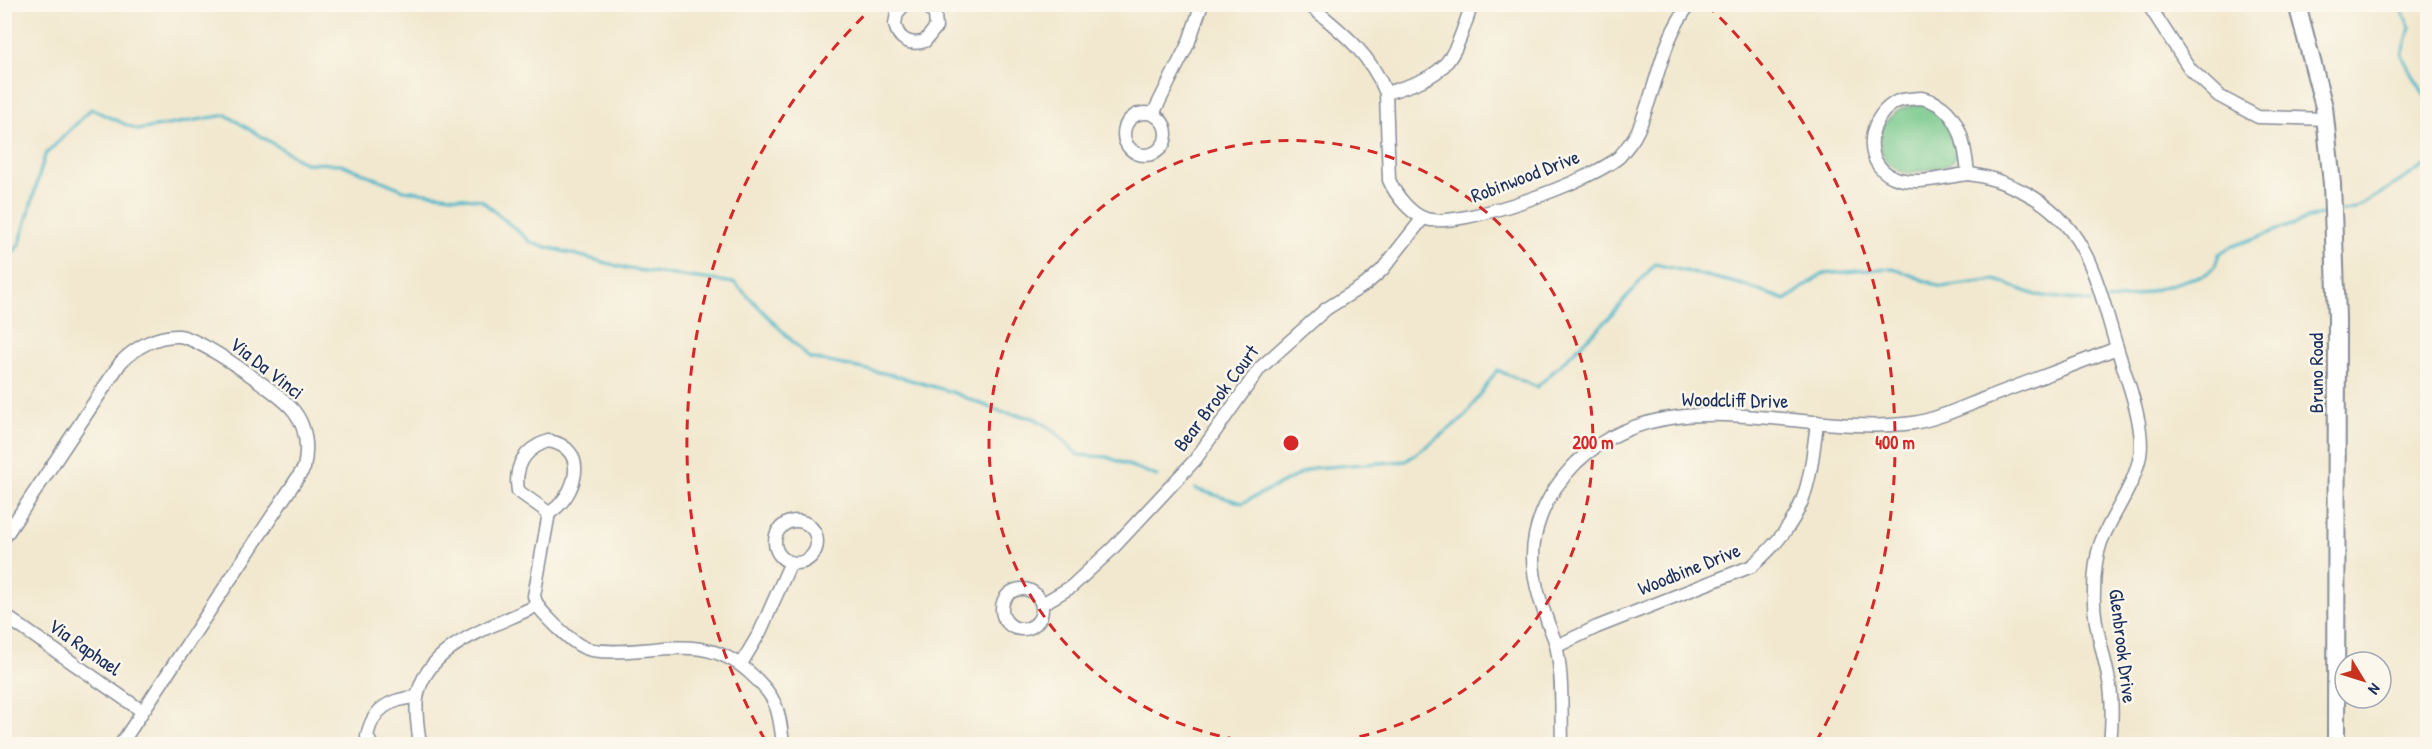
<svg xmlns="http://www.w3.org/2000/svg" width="2432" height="749" viewBox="0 0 2432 749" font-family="'Patrick Hand',sans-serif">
<rect width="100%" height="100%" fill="#fbf7ec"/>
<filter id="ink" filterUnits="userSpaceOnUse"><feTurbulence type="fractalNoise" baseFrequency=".0167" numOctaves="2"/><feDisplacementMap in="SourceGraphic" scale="12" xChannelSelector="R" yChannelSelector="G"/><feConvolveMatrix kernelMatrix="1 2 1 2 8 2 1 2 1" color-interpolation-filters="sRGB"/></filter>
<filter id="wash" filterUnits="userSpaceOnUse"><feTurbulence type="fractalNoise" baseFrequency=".008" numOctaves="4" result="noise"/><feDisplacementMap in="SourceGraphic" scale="24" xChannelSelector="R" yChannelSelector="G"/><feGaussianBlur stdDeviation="1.35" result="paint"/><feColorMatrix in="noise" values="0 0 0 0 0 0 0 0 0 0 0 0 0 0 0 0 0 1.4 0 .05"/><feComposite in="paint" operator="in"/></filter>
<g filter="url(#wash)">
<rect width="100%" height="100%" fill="#f2e8cf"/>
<path fill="#76c88a" stroke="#487c74" stroke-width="1.5" d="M 1923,104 C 1944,112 1976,147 1947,166 L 1909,173 L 1901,172 L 1886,162 C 1870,131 1890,106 1923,104 Z"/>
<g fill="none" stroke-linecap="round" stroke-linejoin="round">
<g stroke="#4ab5c7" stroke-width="3">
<path d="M 2399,4 L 2410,28 L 2402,56 L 2425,96 L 2428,96"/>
<path d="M 2342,211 L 2355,209 L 2428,164"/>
<path d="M 4,266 L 20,243 L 45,155 L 91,109 L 138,130 L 226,115 L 305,163 L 341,164 L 404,190 L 481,200 L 532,243 L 629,269 L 735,283 L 809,358 L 893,375 L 952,392 L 1001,412 L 1034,418 L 1052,429 L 1078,455 L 1107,457 L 1157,476"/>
<path d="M 2108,300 L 2128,298 L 2206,274 L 2215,266 L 2219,254 L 2228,248 L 2324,213"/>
<path d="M 1195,489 L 1242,503 L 1312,468 L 1406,461 L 1464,418 L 1497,370 L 1537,387 L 1610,317 L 1655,264 L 1740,284 L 1786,300 L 1822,274 L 1893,268 L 1941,287 L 1996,280 L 2036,295 L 2091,302"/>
</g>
</g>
</g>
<g filter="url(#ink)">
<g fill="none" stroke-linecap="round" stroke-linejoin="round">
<defs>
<g id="street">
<path d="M 905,4 L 897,13 L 895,24 C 898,40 910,46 925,41 L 936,27 L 935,15 L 926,4"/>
<path d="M 1308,4 C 1340,30 1370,53 1386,93 L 1389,180 C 1395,194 1410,214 1426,219 C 1461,229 1591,181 1619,157 C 1623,153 1627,147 1631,142 C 1640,131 1644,114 1649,101 C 1660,68 1667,32 1690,4"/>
<path d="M 2148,4 L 2190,69 L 2219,96 L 2258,117 L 2326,119"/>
<path d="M 1386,93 C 1449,74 1451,66 1472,4"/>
<path d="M 1921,98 C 1959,105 1965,143 1968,174 C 1947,176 1919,185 1899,179 C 1862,169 1865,121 1894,103 C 1902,98 1913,99 1921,98 Z"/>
<circle cx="1145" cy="134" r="21"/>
<path d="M 1153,114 L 1188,44 L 1202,4"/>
<path d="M 1968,174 C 1988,176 2006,183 2024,192 C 2091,226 2098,289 2119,354 C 2128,382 2145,427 2140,456 C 2133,489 2113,512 2101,542 C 2096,556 2094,577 2094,592 C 2092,622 2104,652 2109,681 C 2113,702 2112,724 2110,744"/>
<path d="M 548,441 C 592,448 575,498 549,513 L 518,491 C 514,466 524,449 548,441 Z"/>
<path d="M 549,513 L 534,596 C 537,609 546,615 555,625 C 565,634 578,648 592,650 C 648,658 701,628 750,673 C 777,697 779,709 783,744"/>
<circle cx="796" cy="542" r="21"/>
<path d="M 4,538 L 121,362 C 136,347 157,335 179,336 C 200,338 281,394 294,411 C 307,428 308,449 304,468 L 121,744"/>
<circle cx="1022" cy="609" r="20"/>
<path d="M 1042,604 L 1071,587 L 1112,549 L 1195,460 L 1260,368 L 1326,309 L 1366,284 L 1382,270 L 1423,218"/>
<path d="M 4,615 L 142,711"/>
<path d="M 1557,646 L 1597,627 L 1752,566 C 1806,518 1809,490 1817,422"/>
<path d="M 741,664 L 760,632 L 791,562"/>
<path d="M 371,744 L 367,736 C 373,708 390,699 417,697"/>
<path d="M 420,744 C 418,730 415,713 417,698 C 426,644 494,627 536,606"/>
<path d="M 1562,744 C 1561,713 1563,680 1557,650 C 1556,640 1550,630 1547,620 C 1537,593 1529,565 1535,536 C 1541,507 1556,483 1577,462 C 1668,375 1804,438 1913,423 C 1938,419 1963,407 1986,398 C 2030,381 2074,365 2117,348"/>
</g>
<path id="secondary" d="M 2297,4 L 2324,107 L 2332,184 L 2337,318 L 2336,744"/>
</defs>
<use href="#street" stroke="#868c96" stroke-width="15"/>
<use href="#secondary" stroke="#868c96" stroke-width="20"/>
<use href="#street" stroke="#fff" stroke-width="12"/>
<use href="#secondary" stroke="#fff" stroke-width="16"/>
</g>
</g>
<g fill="none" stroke="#d62828" stroke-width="3" stroke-dasharray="10 8">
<path d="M1273 744A302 302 0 1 1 1309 744"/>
<path d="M765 740A604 604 0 0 1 875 5M1707 5A604 604 0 0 1 1817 740"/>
</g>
<g text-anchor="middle" stroke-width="5" stroke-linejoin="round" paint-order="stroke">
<g font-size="20" fill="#1b2f5e" stroke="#fbf7ec">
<text transform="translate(1525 176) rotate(-21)" y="7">Robinwood Drive</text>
<text transform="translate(267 368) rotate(38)" y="7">Via Da Vinci</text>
<text transform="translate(2316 373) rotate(-90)" y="7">Bruno Road</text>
<text transform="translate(1216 398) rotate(-53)" y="7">Bear Brook Court</text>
<text transform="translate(1735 400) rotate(1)" y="7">Woodcliff Drive</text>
<text transform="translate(1689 569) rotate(-22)" y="7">Woodbine Drive</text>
<text transform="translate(2123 646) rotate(83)" y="7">Glenbrook Drive</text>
<text transform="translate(85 647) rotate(35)" y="7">Via Raphael</text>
</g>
</g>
<circle cx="1291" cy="443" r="9" fill="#d62828" stroke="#fbf7ec" stroke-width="3"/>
<g font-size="18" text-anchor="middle" font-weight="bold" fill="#d62828" stroke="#fbf7ec" stroke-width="5" stroke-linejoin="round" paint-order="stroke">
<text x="1593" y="449">200 m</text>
<text x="1895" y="449">400 m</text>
</g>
<rect width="2432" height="749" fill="none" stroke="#fbf7ec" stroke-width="24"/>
<g transform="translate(2363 680) rotate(128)"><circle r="28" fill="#fbf7ec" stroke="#a1a7b3" stroke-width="1.5"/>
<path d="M0-4.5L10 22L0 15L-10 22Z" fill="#c8321e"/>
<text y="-9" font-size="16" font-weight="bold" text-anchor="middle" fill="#1b2f5e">N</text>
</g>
</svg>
